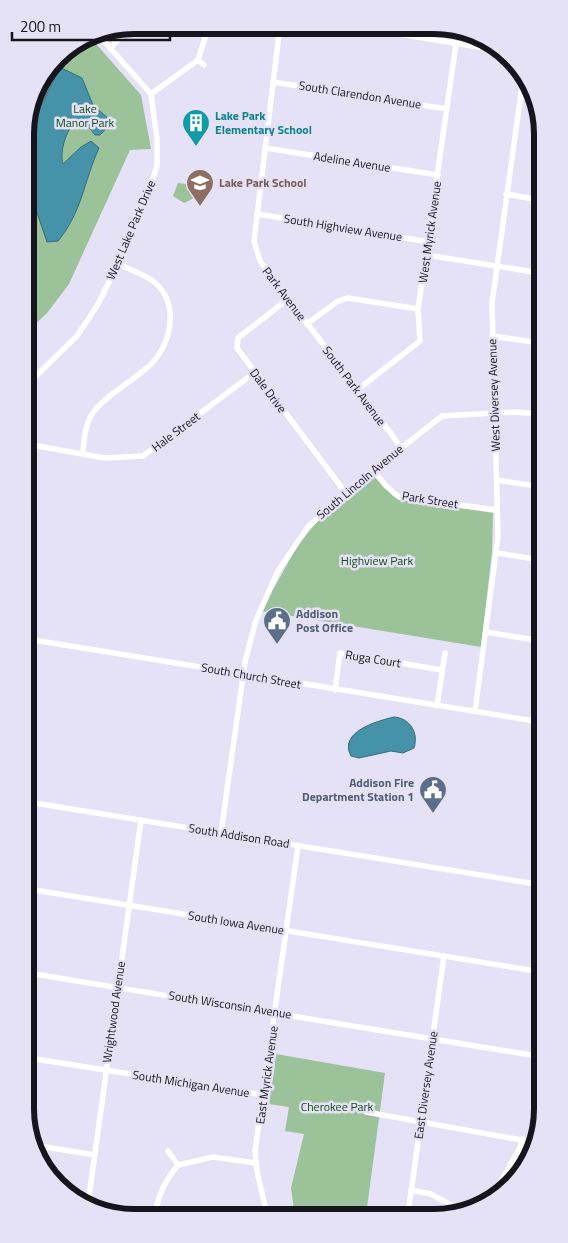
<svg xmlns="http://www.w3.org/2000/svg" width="568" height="1243" viewBox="0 0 568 1243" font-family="'Titillium Web',sans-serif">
<rect width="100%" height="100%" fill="#e5e1f7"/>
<g fill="#9bc299">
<path d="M 89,36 L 141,95 L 151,149 L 130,150 L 69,284 L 47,313 L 26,333 L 25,126 L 36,86 L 62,52 Z"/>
<path d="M 178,183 L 186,184 L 196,189 C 198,197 191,200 184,203 L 173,196 Z"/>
<path d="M 372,474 L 393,496 L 406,500 L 493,513 L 492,552 L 481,647 L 261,611 L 298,545 L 325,512 Z"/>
<path d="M 276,1054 L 385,1073 L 366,1215 L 324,1215 L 294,1209 L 291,1188 L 304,1134 L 285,1131 L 289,1107 L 269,1104 Z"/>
</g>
<g fill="#4692a8" stroke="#386c7e">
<path d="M 53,64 L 82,78 L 93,105 L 110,120 L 105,130 L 100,135 L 95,135 L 84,121 L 77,120 C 67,127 59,152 63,164 L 81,147 L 91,141 L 99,148 C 84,181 82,212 58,241 L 47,242 L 32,198 L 30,179 L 36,149 L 33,134 L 35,118 L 56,75 Z"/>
<path d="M 394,717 C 410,718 419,733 414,748 L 403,753 L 391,751 L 359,758 L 351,756 C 338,732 377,721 394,717 Z"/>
</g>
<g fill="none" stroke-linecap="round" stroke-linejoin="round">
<g stroke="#fff" stroke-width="5.5">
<path d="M 280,26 L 254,241 L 260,261 L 401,447"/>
<path d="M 350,26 L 503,51"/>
<path d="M 110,48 L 133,25"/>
<path d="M 198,60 L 204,65"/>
<path d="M 273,82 L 447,109"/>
<path d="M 151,94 L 198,60 L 209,25"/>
<path d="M 265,148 L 438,175"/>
<path d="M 506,194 L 540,200"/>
<path d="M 257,214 L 429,242"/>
<path d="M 427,255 L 540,273"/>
<path d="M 288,299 L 238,338 L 237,348 L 345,492"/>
<path d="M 307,324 L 338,301 L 348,298 L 418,309"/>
<path d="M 492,336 L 540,343"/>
<path d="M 26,390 L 34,378 L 77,336 L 97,306 L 118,264 L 147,196 L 157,166 L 157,139 L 151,94 L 96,32"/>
<path d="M 357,390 L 420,341 L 418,309 L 456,44"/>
<path d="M 26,444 L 105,458 L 143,456 L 254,373"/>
<path d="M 83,453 C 84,438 85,422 95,410 C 110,392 132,382 149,366 C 173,344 181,299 150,279 C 140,273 129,269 118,264"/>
<path d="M 373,470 L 386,486 L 399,497 L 497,510"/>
<path d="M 497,480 L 541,487"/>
<path d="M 497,553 L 541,560"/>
<path d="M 486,632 L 541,641"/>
<path d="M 27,639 L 541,722"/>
<path d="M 335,690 L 340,653 L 442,670"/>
<path d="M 437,706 L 445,653"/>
<path d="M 475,711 L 498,537 L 492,303 L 523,79"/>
<path d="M 28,802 L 542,885"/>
<path d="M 221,833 L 245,662 L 256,620 L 278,571 L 307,528 L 345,492 L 442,416 L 515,412 L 540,414"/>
<path d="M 28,889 L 542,972"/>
<path d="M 28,973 L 543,1057"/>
<path d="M 29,1058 L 264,1095"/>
<path d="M 366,1112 L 532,1142"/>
<path d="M 33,1145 L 95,1155"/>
<path d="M 168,1151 L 178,1165 L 213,1157 L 256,1163"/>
<path d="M 411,1190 L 431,1194 L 465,1213"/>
<path d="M 493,1195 L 520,1148 L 522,1139"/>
<path d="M 88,1204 L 141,820"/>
<path d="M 408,1214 L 444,956"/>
<path d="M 267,1215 L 257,1171 L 255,1151 L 298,846"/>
<path d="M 155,1216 C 158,1195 165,1181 178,1165"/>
</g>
</g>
<defs>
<symbol id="building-pin" viewBox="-11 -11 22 30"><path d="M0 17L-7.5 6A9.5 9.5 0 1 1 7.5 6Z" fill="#0f9aa8" stroke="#e5e1f7"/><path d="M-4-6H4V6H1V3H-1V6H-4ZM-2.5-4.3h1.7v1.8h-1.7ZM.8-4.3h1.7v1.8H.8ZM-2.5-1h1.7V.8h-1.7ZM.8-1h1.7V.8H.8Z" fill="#fff"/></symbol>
<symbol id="school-pin" viewBox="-11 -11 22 30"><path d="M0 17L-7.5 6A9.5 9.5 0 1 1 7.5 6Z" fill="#8d6e63" stroke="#e5e1f7"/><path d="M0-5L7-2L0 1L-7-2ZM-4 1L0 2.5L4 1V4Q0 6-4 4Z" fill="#fff"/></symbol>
<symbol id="civic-pin" viewBox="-11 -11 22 30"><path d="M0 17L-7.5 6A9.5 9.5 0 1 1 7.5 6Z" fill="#5c6f8a" stroke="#e5e1f7"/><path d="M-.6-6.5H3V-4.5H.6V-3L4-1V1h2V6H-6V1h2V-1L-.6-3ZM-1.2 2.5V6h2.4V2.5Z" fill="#fff"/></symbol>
</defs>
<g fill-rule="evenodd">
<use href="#building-pin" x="180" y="107" width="32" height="43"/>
<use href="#school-pin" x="184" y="167" width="32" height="43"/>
<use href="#civic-pin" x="261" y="605" width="32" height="43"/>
<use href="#civic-pin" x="417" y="774" width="32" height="43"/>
</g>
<g text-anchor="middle" stroke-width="5" stroke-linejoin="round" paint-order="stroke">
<g font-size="12" fill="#16141c" stroke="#e5e1f7">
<text transform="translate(360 95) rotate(9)" y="4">South Clarendon Avenue</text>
<text transform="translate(352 162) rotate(9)" y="4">Adeline Avenue</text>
<text transform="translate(343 228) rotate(9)" y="4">South Highview Avenue</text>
<text transform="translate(131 230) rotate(-67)" y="4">West Lake Park Drive</text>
<text transform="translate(430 232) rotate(-82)" y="4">West Myrick Avenue</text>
<text transform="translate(284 294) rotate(53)" y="4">Park Avenue</text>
<text transform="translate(354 386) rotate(53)" y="4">South Park Avenue</text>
<text transform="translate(268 391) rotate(53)" y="4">Dale Drive</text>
<text transform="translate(494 395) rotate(-92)" y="4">West Diversey Avenue</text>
<text transform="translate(176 432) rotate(-37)" y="4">Hale Street</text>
<text transform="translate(360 482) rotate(-40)" y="4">South Lincoln Avenue</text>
<text transform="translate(430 500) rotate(9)" y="4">Park Street</text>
<text transform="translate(373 659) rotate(9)" y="4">Ruga Court</text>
<text transform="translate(251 676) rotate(10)" y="4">South Church Street</text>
<text transform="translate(239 836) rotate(9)" y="4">South Addison Road</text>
<text transform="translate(236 923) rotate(9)" y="4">South Iowa Avenue</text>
<text transform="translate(230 1005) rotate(9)" y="4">South Wisconsin Avenue</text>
<text transform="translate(114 1012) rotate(-82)" y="4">Wrightwood Avenue</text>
<text transform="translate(267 1075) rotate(-82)" y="4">East Myrick Avenue</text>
<text transform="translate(191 1084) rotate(9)" y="4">South Michigan Avenue</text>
<text transform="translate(426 1085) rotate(-82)" y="4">East Diversey Avenue</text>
</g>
<g font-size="12" fill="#105013" stroke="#e5e1f7">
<text x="85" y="113">Lake<tspan x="85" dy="14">Manor Park</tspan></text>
<text x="377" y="565">Highview Park</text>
<text x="337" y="1111">Cherokee Park</text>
</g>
<g font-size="12" font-weight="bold" fill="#0d838f" stroke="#e5e1f7" text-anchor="start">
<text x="215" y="120">Lake Park<tspan x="215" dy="14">Elementary School</tspan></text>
</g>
<g font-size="12" font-weight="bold" fill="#785e54" stroke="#e5e1f7" text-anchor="start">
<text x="219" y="187">Lake Park School</text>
</g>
<g font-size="12" font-weight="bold" fill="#4e5e75" stroke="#e5e1f7" text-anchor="start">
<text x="296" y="618">Addison<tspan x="296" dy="14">Post Office</tspan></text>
<text x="414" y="787" text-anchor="end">Addison Fire<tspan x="414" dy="14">Department Station 1</tspan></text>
</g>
</g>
<path d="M0 0H568V1243H0ZM134 34H434A100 100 0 0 1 534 134V1109A100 100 0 0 1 434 1209H134A100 100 0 0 1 34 1109V134A100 100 0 0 1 134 34Z" fill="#e5e1f7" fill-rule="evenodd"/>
<path fill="none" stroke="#16141c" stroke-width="6" d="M134 34H434A100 100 0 0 1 534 134V1109A100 100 0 0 1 434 1209H134A100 100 0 0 1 34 1109V134A100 100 0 0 1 134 34Z"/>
<path d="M12 32v8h158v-8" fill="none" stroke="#16141c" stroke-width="2.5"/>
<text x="20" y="32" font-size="15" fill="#16141c" stroke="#e5e1f7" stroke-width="4" paint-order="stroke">200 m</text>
</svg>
